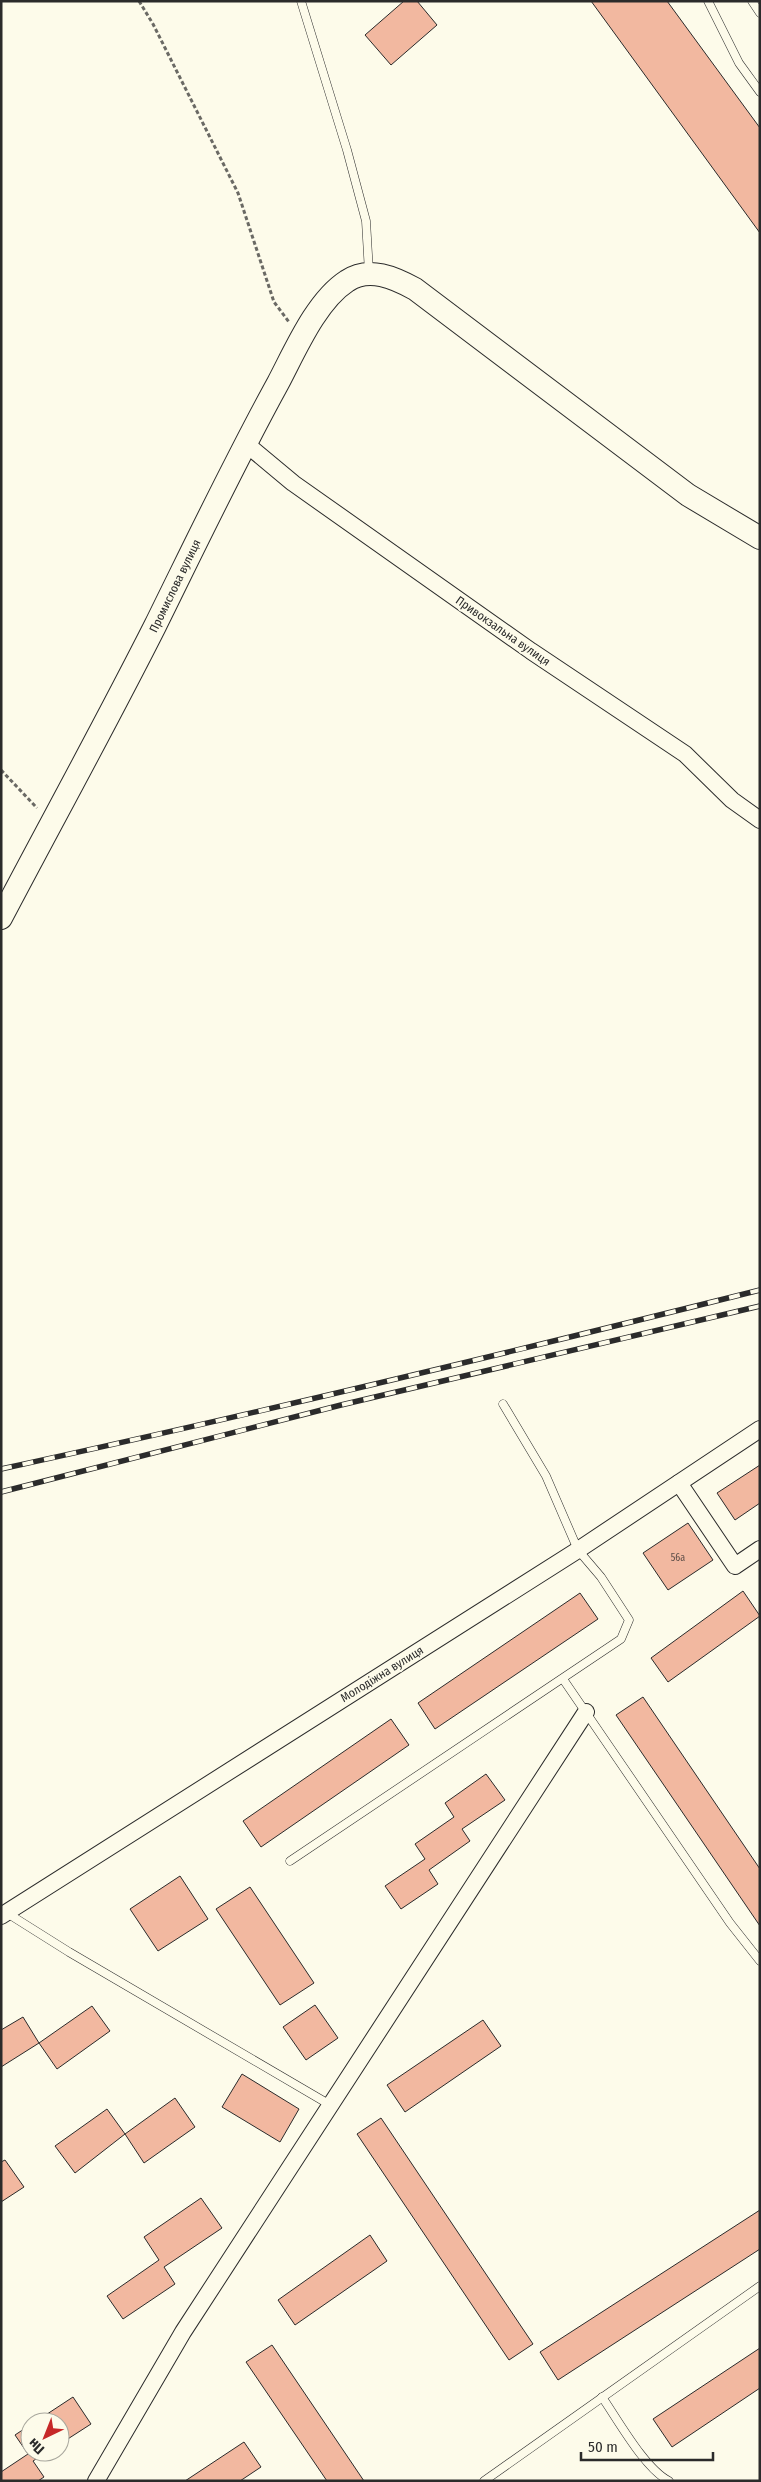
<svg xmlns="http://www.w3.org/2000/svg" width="761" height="2482" viewBox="0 0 761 2482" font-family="'Fira Sans Condensed',sans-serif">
<rect width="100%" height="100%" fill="#fdfbea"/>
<g fill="#f2b8a0" stroke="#2b2b2b">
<path d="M 404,1 L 417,1 L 437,25 L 391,65 L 365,35 Z"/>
<path d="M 591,1 L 667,1 L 760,128 L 760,233 Z"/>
<path d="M 760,1465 L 760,1503 L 735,1520 L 717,1493 Z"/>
<path d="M 688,1523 L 713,1560 L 668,1590 L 643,1553 Z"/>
<path d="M 743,1591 L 760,1616 L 668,1682 L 651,1658 Z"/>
<path d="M 580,1593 L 598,1619 L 435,1729 L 418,1703 Z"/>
<path d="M 643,1697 L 760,1869 L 760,1926 L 616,1715 Z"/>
<path d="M 391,1719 L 409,1745 L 261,1847 L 243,1821 Z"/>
<path d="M 486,1774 L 505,1800 L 462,1829 L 470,1841 L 429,1870 L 438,1884 L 401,1909 L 385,1886 L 425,1859 L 415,1844 L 454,1817 L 445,1803 Z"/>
<path d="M 180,1876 L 208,1919 L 158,1951 L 130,1909 Z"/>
<path d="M 250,1887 L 314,1983 L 280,2005 L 216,1909 Z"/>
<path d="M 315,2005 L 338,2038 L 306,2060 L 283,2027 Z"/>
<path d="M 92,2006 L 110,2031 L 57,2069 L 39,2043 Z"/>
<path d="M 23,2017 L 39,2043 L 1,2067 L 1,2030 Z"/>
<path d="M 483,2020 L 501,2046 L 405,2112 L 387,2085 Z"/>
<path d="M 242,2074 L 299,2109 L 280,2142 L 222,2107 Z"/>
<path d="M 175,2098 L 195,2127 L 144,2163 L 125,2134 Z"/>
<path d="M 107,2109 L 125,2134 L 75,2173 L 55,2146 Z"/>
<path d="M 381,2118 L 533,2344 L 509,2360 L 357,2134 Z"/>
<path d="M 5,2160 L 24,2187 L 1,2202 L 1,2162 Z"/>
<path d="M 201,2198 L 222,2228 L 164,2267 L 175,2284 L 123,2319 L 107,2296 L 159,2260 L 144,2237 Z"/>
<path d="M 760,2210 L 760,2249 L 558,2380 L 540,2352 Z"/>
<path d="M 370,2235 L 387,2261 L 295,2325 L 278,2300 Z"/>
<path d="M 272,2345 L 364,2481 L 327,2481 L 246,2362 Z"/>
<path d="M 760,2348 L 760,2388 L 672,2447 L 653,2419 Z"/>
<path d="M 73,2397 L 91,2424 L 60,2444 L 60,2422 L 35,2422 Z"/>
<path d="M 30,2425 L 30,2452 L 47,2452 L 33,2461 L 44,2477 L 38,2481 L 1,2481 L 1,2472 L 28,2454 L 15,2435 Z"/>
<path d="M 244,2442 L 261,2467 L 240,2481 L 185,2481 Z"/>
</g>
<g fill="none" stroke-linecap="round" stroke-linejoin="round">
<defs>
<g id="lane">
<path d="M 301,1 L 347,150 L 366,221 L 369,272"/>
<path d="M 708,1 L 739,63 L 760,92"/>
<path d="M 752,1 L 760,13"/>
<path d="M 563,1679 L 730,1923 L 760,1961"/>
<path d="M 290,1861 L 621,1639 L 629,1620 L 601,1577 L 578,1550 L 546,1476 L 503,1404"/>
<path d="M 7,1913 L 69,1952 L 332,2106"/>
<path d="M 602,2397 C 618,2420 645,2469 669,2481"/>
<path d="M 484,2481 L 760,2286"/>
</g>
<g id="street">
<path d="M 245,443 L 293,483 L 531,651 L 685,754 L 732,800 L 760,820"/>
<path d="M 679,1483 L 735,1566 L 760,1549"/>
<path d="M 1,1916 L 578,1550 L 760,1429"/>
<path d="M 96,2481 L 183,2332 L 586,1712"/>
</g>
<path id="secondary" d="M 1,918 C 52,821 105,725 155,626 C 195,545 234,463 278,383 C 295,351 316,301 347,281 C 369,266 395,278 415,289 L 688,495 L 760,538"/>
</defs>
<use href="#lane" stroke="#2b2b2b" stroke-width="9"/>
<use href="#street" stroke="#2b2b2b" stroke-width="18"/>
<use href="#secondary" stroke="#2b2b2b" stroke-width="24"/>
<g stroke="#6a6964" stroke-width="3" stroke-dasharray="4 2.5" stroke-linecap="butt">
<path d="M 139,1 L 153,24 L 238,193 L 274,302 L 289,322"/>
<path d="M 1,770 L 37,808"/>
</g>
<use href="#lane" stroke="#fdfbea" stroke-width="8"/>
<use href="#street" stroke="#fdfbea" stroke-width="16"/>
<use href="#secondary" stroke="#fdfbea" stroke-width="22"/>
<defs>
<g id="rail">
<path d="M 1,1469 C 255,1414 508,1353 760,1290"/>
<path d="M 1,1492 L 341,1405 L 760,1306"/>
</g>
</defs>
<use href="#rail" stroke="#2b2b2b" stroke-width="5.5"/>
<use href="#rail" stroke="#fdfbea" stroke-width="4" stroke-dasharray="11" stroke-linecap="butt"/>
</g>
<g text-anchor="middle" stroke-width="4" stroke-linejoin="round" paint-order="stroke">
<g font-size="10" fill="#5d4e48">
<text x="678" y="1561">56а</text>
</g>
<g font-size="12" fill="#2b2b2b" stroke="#fdfbea">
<text transform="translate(175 586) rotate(-64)" y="4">Промислова вулиця</text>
<text transform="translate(503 631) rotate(35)" y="4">Привокзальна вулиця</text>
<text transform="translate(382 1674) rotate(-32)" y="4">Молодіжна вулиця</text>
</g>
</g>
<rect width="761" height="2482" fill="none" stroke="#2b2b2b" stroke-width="5"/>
<g transform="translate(45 2437) rotate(223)"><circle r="24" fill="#fdfbea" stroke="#a9a89e"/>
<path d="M0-4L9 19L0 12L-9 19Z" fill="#c62828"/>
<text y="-8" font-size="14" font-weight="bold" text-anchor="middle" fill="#2b2b2b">Пн</text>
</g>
<path d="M581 2452v8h132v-8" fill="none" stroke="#2b2b2b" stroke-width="2.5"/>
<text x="588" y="2452" font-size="15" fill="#2b2b2b" stroke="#fdfbea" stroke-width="4" paint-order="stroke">50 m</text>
</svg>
